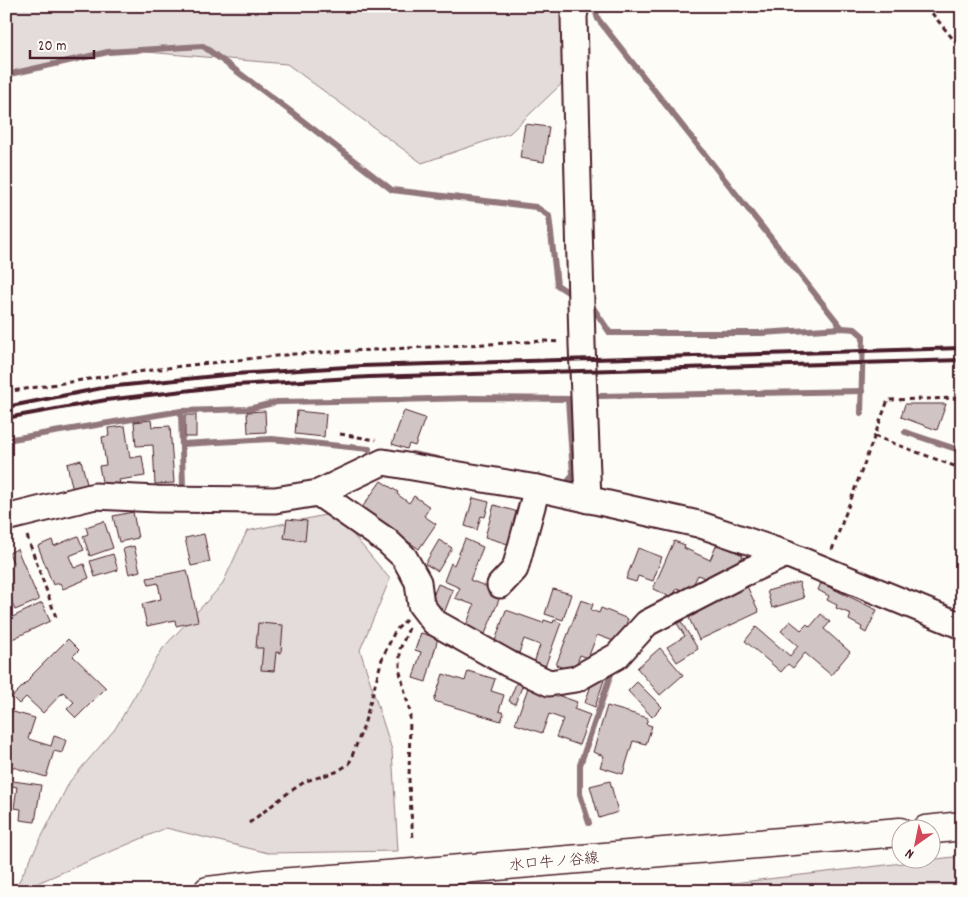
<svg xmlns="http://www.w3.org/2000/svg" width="968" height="897" viewBox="0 0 968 897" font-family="Dekko,'Klee One',sans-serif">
<rect width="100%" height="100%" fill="#fdfcf7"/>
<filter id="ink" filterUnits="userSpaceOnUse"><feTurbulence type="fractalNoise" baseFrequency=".02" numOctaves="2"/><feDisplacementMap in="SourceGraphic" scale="10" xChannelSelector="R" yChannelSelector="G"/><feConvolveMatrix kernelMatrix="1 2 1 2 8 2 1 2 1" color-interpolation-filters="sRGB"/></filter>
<g filter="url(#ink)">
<g fill="#e3dcda" stroke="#967e82">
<path d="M 6,6 L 568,6 L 574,72 L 510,133 L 422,163 L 287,64 L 111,49 L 6,76 Z"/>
<path d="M 335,513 L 390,579 L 360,650 L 392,750 L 398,851 L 268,853 L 166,828 L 19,891 L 14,891 L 70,781 L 115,729 L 163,648 L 222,585 L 247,531 Z"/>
<path d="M 962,856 L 962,891 L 666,891 Z"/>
</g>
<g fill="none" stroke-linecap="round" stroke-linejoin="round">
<g stroke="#91777b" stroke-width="6">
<path d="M 594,6 L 598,19 L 842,328"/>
<path d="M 6,76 L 15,73 L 108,52 L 203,46 L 290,111 L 392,190 L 536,207 L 549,216 L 557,285 L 574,296"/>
<path d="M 587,303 L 592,306 L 610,333 L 761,333 L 842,328 L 855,329 L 863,336 L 861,413"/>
<path d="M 599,396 L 862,391"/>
<path d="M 905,432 L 962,451"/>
<path d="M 6,440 L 181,411"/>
<path d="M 182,444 L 272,439 L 369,449"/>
<path d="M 412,454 L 438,459"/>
<path d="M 563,484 L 566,485 L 573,474 L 568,399"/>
<path d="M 177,488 L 183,488 L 181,411 L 248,409 L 277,402 L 395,400 L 470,398 L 571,399"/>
<path d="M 589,823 L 580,794 L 580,765 L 613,668"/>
</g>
</g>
<g fill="#d0c5c4" stroke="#4a1f2b">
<path d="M 525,124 L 549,127 L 544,162 L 520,158 Z"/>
<path d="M 905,404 L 946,404 L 937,430 L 901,417 Z"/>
<path d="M 265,411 L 266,432 L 248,433 L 247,412 Z"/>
<path d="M 297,411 L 326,414 L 324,437 L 295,434 Z"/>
<path d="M 404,411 L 425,418 L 415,446 L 409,444 L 407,449 L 392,444 Z"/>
<rect x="185" y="415" width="11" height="22"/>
<path d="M 151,420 L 152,427 L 170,426 L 174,483 L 155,484 L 153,445 L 136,446 L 134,422 Z"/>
<path d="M 125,426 L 130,458 L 142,456 L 145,476 L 119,480 L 120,484 L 103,487 L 99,466 L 106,465 L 102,437 L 109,436 L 108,428 Z"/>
<path d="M 81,460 L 88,488 L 73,491 L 67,464 Z"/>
<path d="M 381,481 L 398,492 L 397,494 L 409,503 L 414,496 L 430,507 L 424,516 L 436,524 L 419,549 L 361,509 Z"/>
<path d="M 473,498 L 489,502 L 485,517 L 481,516 L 477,530 L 465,526 Z"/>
<path d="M 494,505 L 518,512 L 508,544 L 485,537 Z"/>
<path d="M 133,512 L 138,538 L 119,542 L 113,516 Z"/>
<path d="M 287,519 L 307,521 L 305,541 L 284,538 Z"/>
<path d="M 104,521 L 113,548 L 90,556 L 83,536 L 88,534 L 86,527 Z"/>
<path d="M 204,534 L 210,562 L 191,566 L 185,538 Z"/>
<path d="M 78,536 L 84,550 L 69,556 L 74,568 L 84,564 L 89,578 L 63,589 L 60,583 L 53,585 L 38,546 L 52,540 L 54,546 Z"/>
<path d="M 465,539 L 483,547 L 470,580 L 490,588 L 488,592 L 500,597 L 483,639 L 464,631 L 474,605 L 455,598 L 460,588 L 444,581 L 451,563 L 454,565 Z"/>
<path d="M 439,540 L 452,548 L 438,571 L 425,564 Z"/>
<path d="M 674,541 L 685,545 L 684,548 L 710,560 L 717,544 L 743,555 L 737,570 L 726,576 L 717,572 L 713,582 L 698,575 L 689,593 L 677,588 L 672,598 L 653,589 Z"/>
<path d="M 134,546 L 140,571 L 129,574 L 123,549 Z"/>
<path d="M 638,548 L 662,557 L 653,581 L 638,576 L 636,582 L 626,579 Z"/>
<path d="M 17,549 L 39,600 L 15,610 L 6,589 L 6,563 L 9,568 L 14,565 L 9,553 Z"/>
<path d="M 113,554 L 118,570 L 95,577 L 90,561 Z"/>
<path d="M 187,570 L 198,621 L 176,626 L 175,620 L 147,626 L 142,604 L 161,599 L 158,583 L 149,585 L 147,578 Z"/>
<path d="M 799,582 L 804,598 L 772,608 L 767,591 Z"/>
<path d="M 821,583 L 877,610 L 866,633 L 861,630 L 862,627 L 849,620 L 851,614 L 836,608 L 837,605 L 827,600 L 829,596 L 818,590 Z"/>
<path d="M 438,584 L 453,590 L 444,613 L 433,609 L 436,602 L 431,601 Z"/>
<path d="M 746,584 L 759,612 L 699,640 L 689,618 L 698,613 L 695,607 Z"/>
<path d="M 553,589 L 571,594 L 563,620 L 545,614 Z"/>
<path d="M 581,600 L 593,604 L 591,610 L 599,613 L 601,608 L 628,619 L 619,643 L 597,635 L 588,658 L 580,655 L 574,672 L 556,665 Z"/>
<path d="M 42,603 L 50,621 L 6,642 L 6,620 Z"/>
<path d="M 506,610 L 543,623 L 544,620 L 553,623 L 554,620 L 561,623 L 545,667 L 534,663 L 540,645 L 524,639 L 519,653 L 494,644 Z"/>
<path d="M 821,614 L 830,622 L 824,629 L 850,652 L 831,675 L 805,653 L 793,668 L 788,664 L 781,672 L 745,641 L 756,627 L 790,656 L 798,646 L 781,631 L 790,621 L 801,630 L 807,624 L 810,627 Z"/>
<path d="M 680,620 L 698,649 L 677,662 L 667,647 L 685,636 L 676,622 Z"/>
<path d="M 258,623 L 283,625 L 281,653 L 276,652 L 274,671 L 261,670 L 263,648 L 256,648 Z"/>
<path d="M 421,633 L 438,638 L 426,682 L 413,678 L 421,652 L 415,650 Z"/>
<path d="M 68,639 L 79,650 L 73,656 L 106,688 L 76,718 L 67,709 L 74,702 L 63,692 L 43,713 L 26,697 L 19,704 L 12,697 L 30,679 L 29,678 Z"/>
<path d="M 660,648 L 683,675 L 660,695 L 637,668 Z"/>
<path d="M 468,671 L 495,679 L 491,691 L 504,695 L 499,711 L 504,713 L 501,721 L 434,701 L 443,674 L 465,681 Z"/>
<path d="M 594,676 L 604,680 L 595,707 L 585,703 Z"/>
<path d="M 518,679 L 524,682 L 515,704 L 509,701 Z"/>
<path d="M 637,682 L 662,707 L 652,717 L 628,691 Z"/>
<path d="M 529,685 L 577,702 L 574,709 L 590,715 L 579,745 L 556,737 L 563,719 L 549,714 L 542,733 L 515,724 Z"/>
<path d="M 607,706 L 648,718 L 646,724 L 652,726 L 646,744 L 633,741 L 623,774 L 600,767 L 604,756 L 593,752 Z"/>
<path d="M 6,710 L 35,718 L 28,739 L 51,746 L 54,736 L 66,740 L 62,753 L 54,751 L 46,777 L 6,765 Z"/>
<path d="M 13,781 L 41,785 L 35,822 L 20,820 L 21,809 L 14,808 L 17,787 L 12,786 Z"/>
<path d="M 610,781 L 618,812 L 599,818 L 590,786 Z"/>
</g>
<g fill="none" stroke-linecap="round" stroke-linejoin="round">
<defs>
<g id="street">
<path d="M 576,6 L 574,16 L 582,344 L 588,500"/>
<path d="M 318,493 L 387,541 L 404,557 L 418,582 L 421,605 L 434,622 L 509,664 L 549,683 L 576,679 L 617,656 L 647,623 L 744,573 L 786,554"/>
<path d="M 6,518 L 95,496 L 157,499 L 275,500 L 318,493 L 383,462 L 537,488 L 698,524 L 786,554 L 962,626"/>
<path d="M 500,585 L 515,569 L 537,488"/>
</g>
<g id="secondary">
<path d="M 926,830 L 962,826"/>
<path d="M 208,891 L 265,884 L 413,873 L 900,832"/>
</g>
</defs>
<use href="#street" stroke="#4a1f2b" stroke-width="29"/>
<use href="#secondary" stroke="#4a1f2b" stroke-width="31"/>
<g stroke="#4a1f2b" stroke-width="3" stroke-dasharray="5 4" stroke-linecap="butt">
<path d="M 926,6 L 962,50"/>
<path d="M 6,392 L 108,376 L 182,366 L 294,354 L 545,341 L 559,342"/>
<path d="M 340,434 L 376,440"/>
<path d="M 874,436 L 962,469"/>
<path d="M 27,536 L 57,620"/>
<path d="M 832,550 L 888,400 L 962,398"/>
<path d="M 409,628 L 400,649 L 400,672 L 410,712 L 409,784 L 413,839"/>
<path d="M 249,823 L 288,793 L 306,781 L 336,772 L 349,764 L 364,725 L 382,659 L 395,631 L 406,620"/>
</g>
<use href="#street" stroke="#fdfcf7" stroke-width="25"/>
<use href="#secondary" stroke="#fdfcf7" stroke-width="28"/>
<g stroke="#4a1f2b" stroke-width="4">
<path d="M 6,407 L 107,387 L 235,374 L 362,366 L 962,348"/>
<path d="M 6,418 L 106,400 L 235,385 L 369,377 L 962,360"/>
</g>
</g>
</g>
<g text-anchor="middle" stroke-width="5" stroke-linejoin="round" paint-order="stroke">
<g font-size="15" fill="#4a1f2b" stroke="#fdfcf7">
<text transform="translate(554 861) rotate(-5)" y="5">水口牛ノ谷線</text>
</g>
</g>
<rect width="968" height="897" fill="none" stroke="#fdfcf7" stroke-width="25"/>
<rect x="12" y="12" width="943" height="872" fill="none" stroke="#4a1f2b" stroke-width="2" filter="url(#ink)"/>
<g transform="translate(916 844) rotate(213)"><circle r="24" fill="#fdfcf7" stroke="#b5a4a5"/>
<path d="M0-4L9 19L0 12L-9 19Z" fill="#d1495b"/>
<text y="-8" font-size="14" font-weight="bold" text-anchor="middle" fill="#4a1f2b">N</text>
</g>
<path d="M30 50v8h64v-8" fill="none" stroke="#4a1f2b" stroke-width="2.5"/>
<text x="38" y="50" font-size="15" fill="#4a1f2b" stroke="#fdfcf7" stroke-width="4" paint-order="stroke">20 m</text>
</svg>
